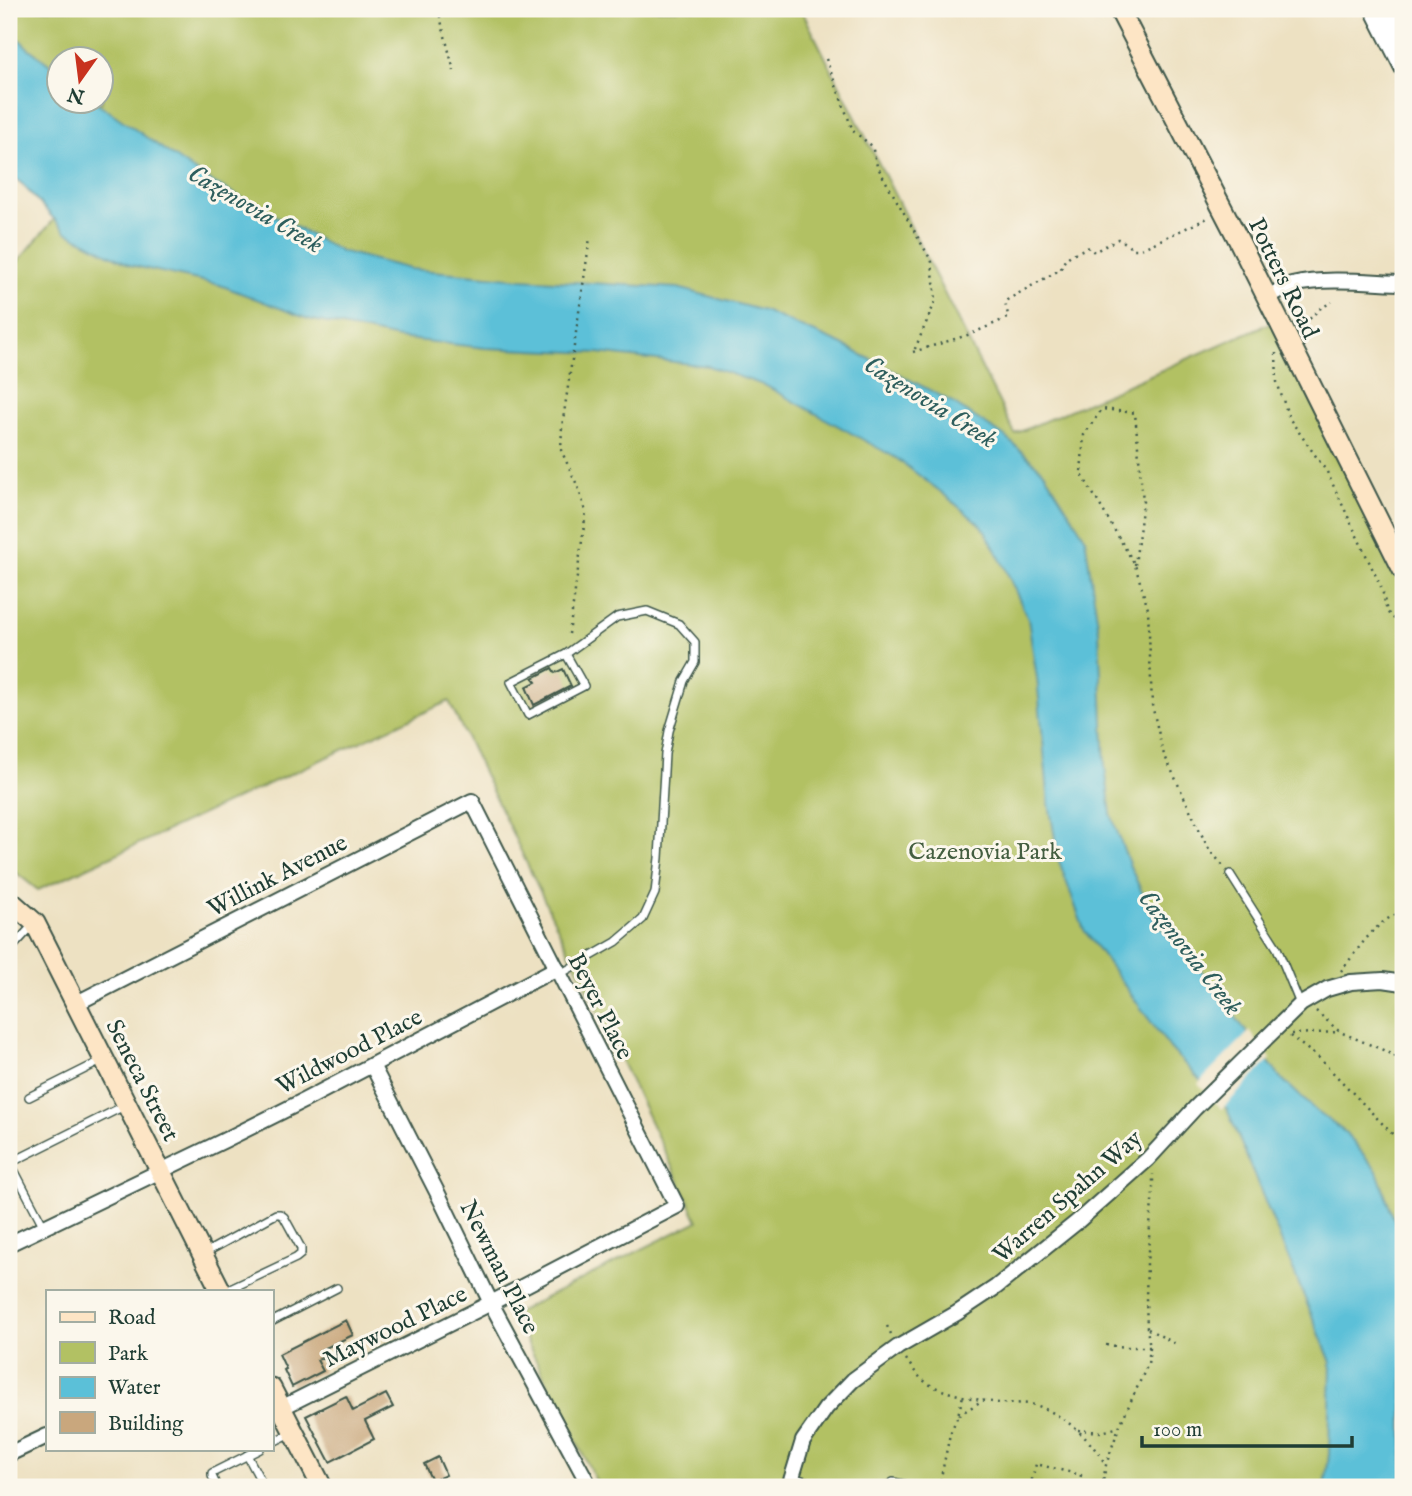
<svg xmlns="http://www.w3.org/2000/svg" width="1412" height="1496" viewBox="0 0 1412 1496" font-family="'IM FELL English',serif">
<rect width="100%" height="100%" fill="#fbf7ec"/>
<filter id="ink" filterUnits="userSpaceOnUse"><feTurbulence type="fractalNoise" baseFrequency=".0143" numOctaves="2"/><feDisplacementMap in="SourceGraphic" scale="14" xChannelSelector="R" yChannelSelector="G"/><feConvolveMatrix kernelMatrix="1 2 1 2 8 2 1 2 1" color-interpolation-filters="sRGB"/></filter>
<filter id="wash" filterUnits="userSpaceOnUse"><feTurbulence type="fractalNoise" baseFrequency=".00686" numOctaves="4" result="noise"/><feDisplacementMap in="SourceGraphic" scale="28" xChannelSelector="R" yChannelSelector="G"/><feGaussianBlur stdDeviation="1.57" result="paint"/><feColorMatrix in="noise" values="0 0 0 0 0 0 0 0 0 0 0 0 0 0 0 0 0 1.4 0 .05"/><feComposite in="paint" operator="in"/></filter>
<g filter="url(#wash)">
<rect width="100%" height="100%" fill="#ede1c2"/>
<path fill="#b2c163" stroke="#687f4c" stroke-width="2" d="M 9,9 L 801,9 L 1015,434 L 1272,322 L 1403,587 L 1403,1487 L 599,1487 L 513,1314 L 698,1221 L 449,701 L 38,890 L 9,867 L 9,272 L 75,195 L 69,102 L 102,102 L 102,60 L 60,60 L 59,96 L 9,64 Z"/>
<path fill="#5bc0d8" stroke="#3d7e86" stroke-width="2" d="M 9,29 L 27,47 L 59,72 L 60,102 L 96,102 L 203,177 L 340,251 L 410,269 L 521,279 L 678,288 L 764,311 L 841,344 L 945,398 L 1007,438 L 1044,472 L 1085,537 L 1099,631 L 1105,767 L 1111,814 L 1129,864 L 1156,923 L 1194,961 L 1280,1077 L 1316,1111 L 1346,1133 L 1377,1171 L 1393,1217 L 1403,1237 L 1403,1487 L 1325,1487 L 1329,1454 L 1331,1362 L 1227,1109 L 1170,1048 L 1084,930 L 1059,861 L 1049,804 L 1037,678 L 1028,619 L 1005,568 L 983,527 L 941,492 L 896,458 L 766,386 L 708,366 L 598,353 L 485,348 L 398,338 L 308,319 L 220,285 L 130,265 L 66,232 L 23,185 L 9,173 Z"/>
<path fill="#ede1c2" d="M 1250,1031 L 1271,1059 L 1222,1109 L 1198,1084 Z"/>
<g id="blocks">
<g fill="#c9a77d">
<path d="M 552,668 L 555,673 L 563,669 L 571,686 L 534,705 L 526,687 L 536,682 L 533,678 Z"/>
<path d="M 346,1320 L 353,1335 L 319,1351 L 322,1358 L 317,1360 L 323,1371 L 292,1387 L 284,1370 L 286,1369 L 279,1354 Z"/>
<path d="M 386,1394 L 393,1407 L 365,1421 L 374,1439 L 330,1462 L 306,1416 L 346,1396 L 353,1411 Z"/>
<path d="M 438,1457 L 446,1475 L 432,1481 L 424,1464 Z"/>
</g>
</g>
</g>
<g filter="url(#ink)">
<use href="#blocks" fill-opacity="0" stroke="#3e5649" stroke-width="2"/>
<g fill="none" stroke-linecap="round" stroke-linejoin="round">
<defs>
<g id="lane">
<path d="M 1230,874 L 1277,948 L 1300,1004"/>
<path d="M 9,951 L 32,926"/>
<path d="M 560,974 L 616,942 L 643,919 L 655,893 L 659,858 L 665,754 L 669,731 L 684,681 L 695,662 L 695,642 L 679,624 L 647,611 L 617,617 L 566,654 L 511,682 L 528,715 L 584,686 L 566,654"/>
<path d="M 29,1097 L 101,1061"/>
<path d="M 44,1227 L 12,1166 L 12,1162 L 124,1106"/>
<path d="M 203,1254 L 276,1214 L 280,1214 L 284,1217 L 301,1248 L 301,1254 L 296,1258 L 226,1291"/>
<path d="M 271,1322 L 337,1288"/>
<path d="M 271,1443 L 293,1432"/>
<path d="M 247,1455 L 264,1487"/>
<path d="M 792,1477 L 825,1487"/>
<path d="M 217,1487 L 212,1476 L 212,1473 L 260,1449"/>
<path d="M 886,1487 L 893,1482 L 916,1487"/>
</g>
<g id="street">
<path d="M 1372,9 L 1403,70"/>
<path d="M 1386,9 L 1403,42"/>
<path d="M 1267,297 C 1275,293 1284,288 1292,285 C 1326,277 1369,282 1403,283"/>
<path d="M 77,1003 L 472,801 L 677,1206 L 491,1303 L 281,1408"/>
<path d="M 372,1065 L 438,1194 L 491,1303 L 590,1487"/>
<path d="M 9,1244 L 225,1140 L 305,1100 L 557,968"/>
<path d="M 9,1454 L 47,1436"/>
<path d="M 789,1487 L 803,1441 L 826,1408 L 853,1380 L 898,1347 L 957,1313 L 996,1287 L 1077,1222 L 1148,1159 L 1195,1108 L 1301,1004 L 1327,989 L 1351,982 L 1383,980 L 1403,983"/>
</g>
<g id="secondary">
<path d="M 1119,9 L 1237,237 L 1403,570"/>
<path d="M 9,900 L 35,923 L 221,1291"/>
<path d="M 271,1388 L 322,1487"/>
</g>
</defs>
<use href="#lane" stroke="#3e5649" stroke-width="10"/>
<use href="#street" stroke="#3e5649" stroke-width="18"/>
<use href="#secondary" stroke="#3e5649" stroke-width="23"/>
<g stroke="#3e5649" stroke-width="2.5" stroke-dasharray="2 5" stroke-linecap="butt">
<path d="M 438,9 L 454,71"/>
<path d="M 826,59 L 853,131 L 872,146 L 877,166 L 932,262 L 936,300 L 914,351"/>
<path d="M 1300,329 L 1319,309 L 1332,302"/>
<path d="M 913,352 L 971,334 L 1007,318 L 1008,315 L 1005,302 L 1007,300 L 1061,269 C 1065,254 1076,253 1089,247 L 1094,252 L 1118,239 L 1123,241 L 1132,249 L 1141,249 L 1210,217"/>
<path d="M 1276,353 L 1277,382 L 1289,418 L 1327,472 L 1382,589 L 1387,612 L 1403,627"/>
<path d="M 1135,565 L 1143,501 L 1135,413 L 1102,409 L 1084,435 L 1081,473 L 1135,565 L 1148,609 L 1152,705 L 1163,752 L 1207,846 L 1223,866"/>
<path d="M 569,634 L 586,512 L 578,487 L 561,450 L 562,427 L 590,238"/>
<path d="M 1341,971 C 1358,950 1376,919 1403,912"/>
<path d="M 1316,1011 L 1340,1032 L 1383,1050 L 1403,1061"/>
<path d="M 1291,1034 L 1340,1032"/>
<path d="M 1290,1036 L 1319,1058 L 1403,1145"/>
<path d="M 887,1326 L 891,1334"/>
<path d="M 1148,1329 L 1176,1344"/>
<path d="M 1106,1345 L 1128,1347 L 1150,1347"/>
<path d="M 906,1359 C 912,1368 918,1377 927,1383 C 942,1393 982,1401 1000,1403 C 1012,1404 1027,1402 1038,1406 C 1066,1416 1091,1440 1106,1465"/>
<path d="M 959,1415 L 983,1400"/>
<path d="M 1078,1430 L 1102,1432 L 1119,1427"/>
<path d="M 939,1487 L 950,1434 L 958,1415 L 963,1396"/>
<path d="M 1030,1487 L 1036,1464 L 1081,1475 L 1078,1487"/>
<path d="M 1102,1487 L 1106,1465 L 1119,1427 L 1148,1364 L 1150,1347 L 1147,1329 L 1146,1298 L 1147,1263 L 1153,1190 L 1153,1174"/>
</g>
<use href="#lane" stroke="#fff" stroke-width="7"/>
<use href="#street" stroke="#fff" stroke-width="14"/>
<use href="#secondary" stroke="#fde5c5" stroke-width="19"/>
</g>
</g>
<g text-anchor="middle" stroke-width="6" stroke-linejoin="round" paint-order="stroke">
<g font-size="24" fill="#1f3d34" stroke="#fbf7ec">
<text transform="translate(1284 278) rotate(64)" y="8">Potters Road</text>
<text transform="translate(277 875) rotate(-27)" y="8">Willink Avenue</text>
<text transform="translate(601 1006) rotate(63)" y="8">Beyer Place</text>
<text transform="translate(349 1051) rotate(-27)" y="8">Wildwood Place</text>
<text transform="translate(143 1080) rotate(63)" y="8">Seneca Street</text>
<text transform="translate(1067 1196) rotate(-41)" y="8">Warren Spahn Way</text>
<text transform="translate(500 1267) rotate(63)" y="8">Newman Place</text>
<text transform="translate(395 1326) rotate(-26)" y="8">Maywood Place</text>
</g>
<g font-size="24" fill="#445e40" stroke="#fbf7ec">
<text x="985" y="859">Cazenovia Park</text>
</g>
<g font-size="26" font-style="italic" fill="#2e5e5d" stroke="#fbf7ec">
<text transform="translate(256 208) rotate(30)" y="9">Cazenovia Creek</text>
<text transform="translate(931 401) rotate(32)" y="9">Cazenovia Creek</text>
<text transform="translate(1191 952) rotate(52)" y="9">Cazenovia Creek</text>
</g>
</g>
<rect width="1412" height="1496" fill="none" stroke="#fbf7ec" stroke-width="35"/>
<rect x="46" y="1290" width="228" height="161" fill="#fbf7ec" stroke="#a3ada2" stroke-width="2"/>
<rect x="60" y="1312" width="35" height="10" fill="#fde5c5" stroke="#a3ada2" stroke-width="2"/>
<text x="108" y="1324" font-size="21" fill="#1f3d34">Road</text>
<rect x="60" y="1342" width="35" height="21" fill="#b2c163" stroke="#a3ada2" stroke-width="2"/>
<text x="108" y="1360" font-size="21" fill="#1f3d34">Park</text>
<rect x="60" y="1377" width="35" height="21" fill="#5bc0d8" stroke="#a3ada2" stroke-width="2"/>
<text x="108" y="1394" font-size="21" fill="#1f3d34">Water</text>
<rect x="60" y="1412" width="35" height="21" fill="#c9a77d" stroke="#a3ada2" stroke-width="2"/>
<text x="108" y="1430" font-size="21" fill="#1f3d34">Building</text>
<g transform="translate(80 80) rotate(194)"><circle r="33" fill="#fbf7ec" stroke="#a3ada2" stroke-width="2"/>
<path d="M0-5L12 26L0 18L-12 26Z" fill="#c8321e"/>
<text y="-10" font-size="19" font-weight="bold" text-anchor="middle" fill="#1f3d34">N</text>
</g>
<path d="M1142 1436v10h210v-10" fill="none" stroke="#1f3d34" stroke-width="3.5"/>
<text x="1153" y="1436" font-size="21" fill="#1f3d34" stroke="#fbf7ec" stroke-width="5" paint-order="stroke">100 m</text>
</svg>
